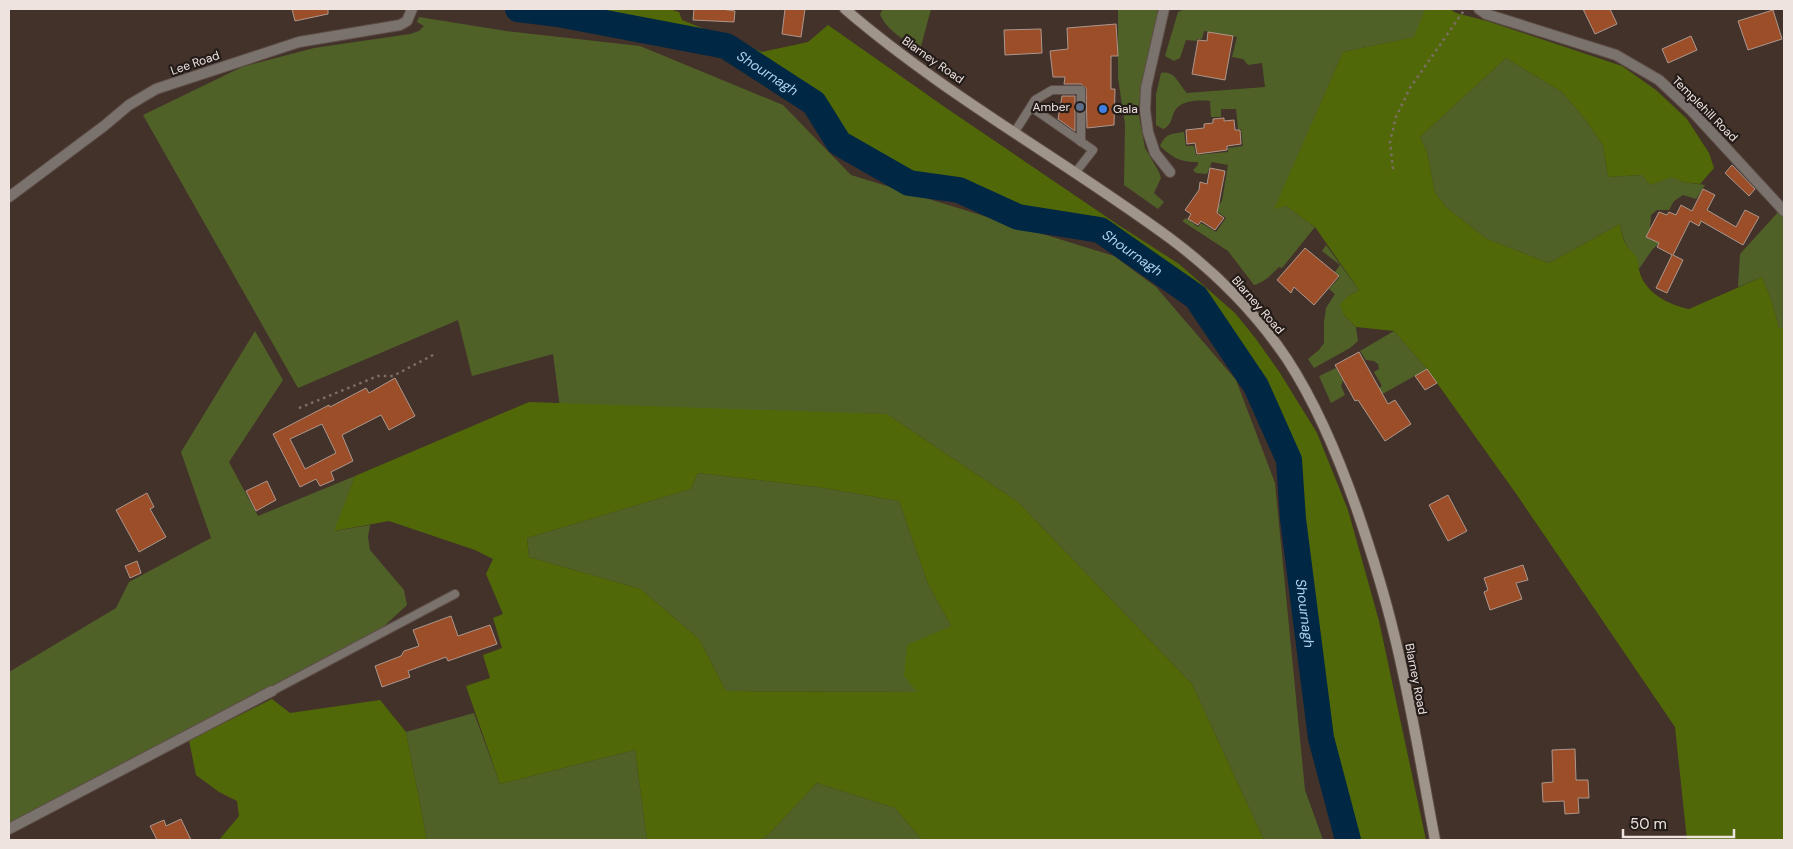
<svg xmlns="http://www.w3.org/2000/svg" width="1793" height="849" viewBox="0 0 1793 849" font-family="'DM Sans',sans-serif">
<rect width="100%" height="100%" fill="#43322a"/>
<g fill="#506128">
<path d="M 883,9 L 931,9 L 920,50 C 906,41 886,30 880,14 Z"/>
<path d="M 1118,9 L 1157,9 L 1158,19 L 1143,78 L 1138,110 L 1145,148 L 1159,172 L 1161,178 L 1154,193 L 1164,202 L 1158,209 L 1124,185 L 1125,124 L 1118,78 Z"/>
<path d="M 1185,9 L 1425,9 L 1415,37 L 1343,52 L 1275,208 L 1286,206 L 1315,227 L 1282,268 L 1279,267 C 1271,275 1265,282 1254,285 L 1228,251 L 1182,221 L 1186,218 L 1198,227 L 1201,223 L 1216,232 L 1226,218 L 1215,210 L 1222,201 L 1228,165 L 1212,162 L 1207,174 L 1196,173 L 1193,170 L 1198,165 L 1198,162 C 1182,163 1171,157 1160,146 C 1166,133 1171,134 1184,132 L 1186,146 L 1194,146 L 1196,155 L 1228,152 L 1228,148 L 1243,146 L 1241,129 L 1238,129 L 1236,109 L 1221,109 L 1221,117 L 1211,117 L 1210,101 C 1202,100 1185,100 1178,107 C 1170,114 1174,125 1163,129 L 1156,125 L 1156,95 L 1161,73 C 1175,70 1178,84 1187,93 L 1265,87 L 1262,63 L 1248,65 L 1243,59 L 1232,57 L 1237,37 L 1204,31 L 1202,39 L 1197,39 L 1197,41 L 1186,40 L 1180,58 L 1174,61 L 1165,56 L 1178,12 Z"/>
<path d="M 419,17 L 506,31 L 640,46 L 783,105 L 851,175 L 1114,256 L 1156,287 L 1236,380 L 1275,483 L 1305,790 L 1323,840 L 1264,840 L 1192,684 L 1018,502 L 887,414 L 560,408 L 553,354 L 472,376 L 458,320 L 298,388 L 143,115 L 242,67 L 314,48 L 410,34 L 419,31 L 424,26 L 417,22 Z"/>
<path d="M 1506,58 L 1562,92 L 1588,123 L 1603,146 L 1608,177 L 1642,175 L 1650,185 L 1672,176 L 1683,182 L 1705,185 L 1696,199 L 1683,195 L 1674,201 L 1669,210 L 1657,210 L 1651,215 L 1650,229 L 1647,237 L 1659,243 L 1652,250 L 1639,269 C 1637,253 1633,256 1626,244 C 1623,238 1621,231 1620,224 L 1549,263 L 1487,239 L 1446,207 L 1435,192 L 1427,152 L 1420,137 Z"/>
<path d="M 1780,210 L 1784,214 L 1784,328 L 1779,328 L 1772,302 L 1762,277 L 1738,287 L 1740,254 Z"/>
<path d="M 1326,245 L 1359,290 L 1347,297 L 1344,315 L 1356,327 L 1358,341 L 1350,348 L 1314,368 L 1308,359 L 1319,350 L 1324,343 L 1324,322 L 1326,308 L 1335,294 L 1329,289 L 1340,277 L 1335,272 L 1340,265 L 1322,251 Z"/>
<path d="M 255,331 L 283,380 L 229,462 L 258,516 L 355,476 L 335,531 L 370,525 L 368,537 L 370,550 L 404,590 L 407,605 L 368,641 L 9,831 L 9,672 L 116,608 L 129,582 L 211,538 L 181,452 Z"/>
<path d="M 1394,331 L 1427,369 L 1363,405 L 1359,400 L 1382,386 L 1374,372 L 1379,369 L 1378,364 L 1374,361 L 1366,360 L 1360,351 Z"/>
<path d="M 1336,368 L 1343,381 L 1341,386 L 1345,395 L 1331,403 L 1319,376 Z"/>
<path d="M 698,473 L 818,487 L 899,501 L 928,584 L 951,626 L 917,692 L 726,691 L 699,639 L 641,589 L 529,557 L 527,538 L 691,489 Z"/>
<path d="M 474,713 L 500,784 L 635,750 L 647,840 L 427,840 L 406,732 Z"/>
<path d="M 817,783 L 895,808 L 922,840 L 761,840 L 769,834 Z"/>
</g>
<g fill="#516808" fill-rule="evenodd">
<path d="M 585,9 L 669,9 L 679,12 L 682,20 L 762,52 L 808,42 L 828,25 L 949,110 L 1117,224 L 1179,264 L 1235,313 L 1256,339 L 1280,373 L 1317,433 L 1348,510 L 1379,621 L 1426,840 L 1352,840 L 1330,759 L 1319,696 L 1294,467 L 1286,431 L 1203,298 L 1105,228 L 1044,212 L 988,194 L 949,179 L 912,176 L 843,140 L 817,101 L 773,69 L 726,44 Z"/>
<path d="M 1425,9 L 1450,9 L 1456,13 L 1487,21 L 1622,66 L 1656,90 L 1687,119 L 1709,153 L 1714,168 L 1700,184 L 1683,182 L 1672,177 L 1650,185 L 1642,175 L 1608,177 L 1603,146 L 1588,123 L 1562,92 L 1506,58 L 1420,137 L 1427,152 L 1435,192 L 1446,207 L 1487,239 L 1549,263 L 1620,224 C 1621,232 1623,240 1627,246 C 1630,251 1635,253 1637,258 C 1639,262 1638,266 1639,270 C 1644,292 1668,305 1689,309 L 1762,277 L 1772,302 L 1779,328 L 1784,328 L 1784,840 L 1687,840 L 1675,727 L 1517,495 L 1427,369 L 1394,331 L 1356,327 L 1344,315 L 1340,305 L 1347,297 L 1359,290 L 1315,227 L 1286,206 L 1274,209 L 1343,52 L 1414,37 Z"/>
<path d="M 529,402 L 887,414 L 1018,502 L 1192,684 L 1264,840 L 922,840 L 895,808 L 817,783 L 769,834 L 761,840 L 647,840 L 635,750 L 500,784 L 466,686 L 490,678 L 483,655 L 502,648 L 493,618 L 503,614 L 486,574 L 493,559 L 475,550 L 389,521 L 334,531 L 355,476 ZM 698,473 L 818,487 L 899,501 L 928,584 L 951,626 L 907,645 L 904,676 L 917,692 L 726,691 L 699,639 L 641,589 L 529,557 L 527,538 L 691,489 Z"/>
<path d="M 272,699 L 290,713 L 380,700 L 406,732 L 427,840 L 219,840 L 239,816 L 237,801 L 219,792 L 196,775 L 189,740 Z"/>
</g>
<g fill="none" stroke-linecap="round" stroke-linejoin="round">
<path stroke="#002743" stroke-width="26" id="s1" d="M 518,9 L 558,14 L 726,46 L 814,103 L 839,143 L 909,183 L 959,190 L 1018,217 L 1100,230 L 1196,297 L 1256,386 L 1289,460 L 1293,519 L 1321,738 L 1348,840"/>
</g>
<g fill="#9b4e27" stroke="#ac978e" fill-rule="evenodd">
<path d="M 292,9 L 328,9 L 328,14 L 295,21 Z"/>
<path d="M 694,9 L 721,9 L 735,11 L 734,22 L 693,20 Z"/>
<path d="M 785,9 L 805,9 L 801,37 L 782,34 Z"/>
<path d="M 1583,9 L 1610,9 L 1617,24 L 1595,34 Z"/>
<path d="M 1773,10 L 1782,39 L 1748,50 L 1738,21 Z"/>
<path d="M 1116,24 L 1118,56 L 1111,56 L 1111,89 L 1115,89 L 1114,125 L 1087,128 L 1086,88 L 1081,84 L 1064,84 L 1065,77 L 1053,77 L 1050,51 L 1068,49 L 1067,28 Z"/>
<path d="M 1041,29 L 1042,53 L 1005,55 L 1004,30 Z"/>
<path d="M 1208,32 L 1233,36 L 1225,80 L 1192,74 L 1198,40 L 1207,41 Z"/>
<path d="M 1691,36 L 1697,50 L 1668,63 L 1662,49 Z"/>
<path d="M 1062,96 L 1075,96 L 1075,131 L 1058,119 Z"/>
<path d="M 1224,118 L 1224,121 L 1234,120 L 1235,130 L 1240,130 L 1241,144 L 1227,146 L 1227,150 L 1197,154 L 1195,143 L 1187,144 L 1186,130 L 1204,128 L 1204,124 L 1213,123 L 1213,119 Z"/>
<path d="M 1732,165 L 1755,189 L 1749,196 L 1725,173 Z"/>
<path d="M 1210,168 L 1225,171 L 1217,213 L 1224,218 L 1215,230 L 1201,221 L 1198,225 L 1188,219 L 1191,214 L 1185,210 L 1199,190 L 1200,182 L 1207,184 Z"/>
<path d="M 1703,189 L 1715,195 L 1707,210 L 1736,227 L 1745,210 L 1759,217 L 1743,245 L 1701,221 L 1699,226 L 1690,221 L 1673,255 L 1683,260 L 1667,293 L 1656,288 L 1672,255 L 1657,247 L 1659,243 L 1646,237 L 1659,212 L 1667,215 L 1669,212 L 1676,215 L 1681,205 L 1692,211 Z"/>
<path d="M 1305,248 L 1339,276 L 1314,305 L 1294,287 L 1291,293 L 1277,280 Z"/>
<path d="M 1359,352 L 1388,404 L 1395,400 L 1411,424 L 1385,441 L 1358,400 L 1355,401 L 1335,365 Z"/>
<path d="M 1427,369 L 1437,383 L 1425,390 L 1415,376 Z"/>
<path d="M 395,378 L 415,416 L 389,430 L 381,415 L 342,435 L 353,461 L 331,472 L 334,480 L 320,486 L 316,479 L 300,487 L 273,434 L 329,405 L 330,407 L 366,388 L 369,393 ZM 322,424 L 336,453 L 305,469 L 290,439 Z"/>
<path d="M 267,481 L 276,500 L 256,511 L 246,491 Z"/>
<path d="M 147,493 L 154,507 L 150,509 L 166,537 L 139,552 L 116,510 Z"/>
<path d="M 1448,495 L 1467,531 L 1448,541 L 1429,505 Z"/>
<path d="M 137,561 L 141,573 L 130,578 L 125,566 Z"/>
<path d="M 1523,565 L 1528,580 L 1516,583 L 1522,599 L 1490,610 L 1484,592 L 1488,590 L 1484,578 Z"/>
<path d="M 451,616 L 458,636 L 490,625 L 497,644 L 448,661 L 446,657 L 408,671 L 410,677 L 382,687 L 375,666 L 401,656 L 404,651 L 419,646 L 413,630 Z"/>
<path d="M 1575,749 L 1576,780 L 1588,780 L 1589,798 L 1578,798 L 1579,813 L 1565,814 L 1564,801 L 1543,802 L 1542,783 L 1553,782 L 1552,750 Z"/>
<path d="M 181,819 L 191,840 L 157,840 L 150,826 L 164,820 L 166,826 Z"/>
</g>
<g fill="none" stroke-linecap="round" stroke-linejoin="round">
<defs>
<g id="service">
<path d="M 1031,107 L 1093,150 L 1075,173"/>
<path d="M 1014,133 L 1035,100 L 1052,90 L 1081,90 L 1081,142"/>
<path d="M 272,691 L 455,594"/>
</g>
<g id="minor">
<path d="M 1164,9 L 1146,88 L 1145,110 L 1148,132 L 1155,153 L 1170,172"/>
<path d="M 1479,9 L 1486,14 L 1616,55 L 1659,80 L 1691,110 L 1784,211"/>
<path d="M 9,829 L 272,691"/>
</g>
<path id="tertiary" d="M 9,197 L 104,126 L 129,105 L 156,89 L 299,42 L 400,25 L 407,21 L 412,9"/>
<path id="secondary" d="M 845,9 C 946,96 1064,160 1171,239 C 1215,272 1256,313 1287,359 C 1317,405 1339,458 1357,510 C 1371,551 1384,592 1394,634 C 1411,702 1422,772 1435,840"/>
</defs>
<use href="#service" stroke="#5e4e47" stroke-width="10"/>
<use href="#minor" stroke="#5e4e47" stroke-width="12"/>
<use href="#tertiary" stroke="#5e4e47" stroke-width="12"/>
<use href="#secondary" stroke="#5e4e47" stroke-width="12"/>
<g stroke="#7d6e68" stroke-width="2.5" stroke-dasharray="2.5 4" stroke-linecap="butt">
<path d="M 1393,169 L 1390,142 L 1396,117 L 1410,88 L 1465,9"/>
<path d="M 299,408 L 378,376 L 393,376 L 435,354"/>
</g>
<use href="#service" stroke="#7a736d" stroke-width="8"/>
<use href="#minor" stroke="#7a736d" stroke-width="10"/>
<use href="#tertiary" stroke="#7a736d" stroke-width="10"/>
<use href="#secondary" stroke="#a0958b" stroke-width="10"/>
</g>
<circle fill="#5c6f8a" stroke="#241c18" stroke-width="2" cx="1080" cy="107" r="5"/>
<circle fill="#3f7fe0" stroke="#241c18" stroke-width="2" cx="1103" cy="109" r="5"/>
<g text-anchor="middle" stroke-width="4.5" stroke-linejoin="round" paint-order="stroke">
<g font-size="12" fill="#eee3de" stroke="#241c18">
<text transform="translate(933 60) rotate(35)" y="4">Blarney Road</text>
<text transform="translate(195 63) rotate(-19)" y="4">Lee Road</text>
<text transform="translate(1705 109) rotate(45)" y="4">Templehill Road</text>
<text transform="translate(1258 305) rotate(49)" y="4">Blarney Road</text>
<text transform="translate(1416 679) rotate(79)" y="4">Blarney Road</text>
</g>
<g font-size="12" fill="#eee3de" stroke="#241c18" text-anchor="end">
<text x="1070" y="111">Amber</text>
<text x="1113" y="113" text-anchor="start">Gala</text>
</g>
<g font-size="14" font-style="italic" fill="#aed2f1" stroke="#241c18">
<text dy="5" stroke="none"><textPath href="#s1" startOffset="261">Shournagh</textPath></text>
<text dy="5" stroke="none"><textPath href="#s1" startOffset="682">Shournagh</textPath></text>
<text dy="5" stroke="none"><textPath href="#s1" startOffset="1102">Shournagh</textPath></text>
</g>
</g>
<rect width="1793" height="849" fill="none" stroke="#eee3de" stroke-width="20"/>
<path d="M1623 829v8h111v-8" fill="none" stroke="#eee3de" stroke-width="2.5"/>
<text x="1630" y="829" font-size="15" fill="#eee3de" stroke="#241c18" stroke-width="4" paint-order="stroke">50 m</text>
</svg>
